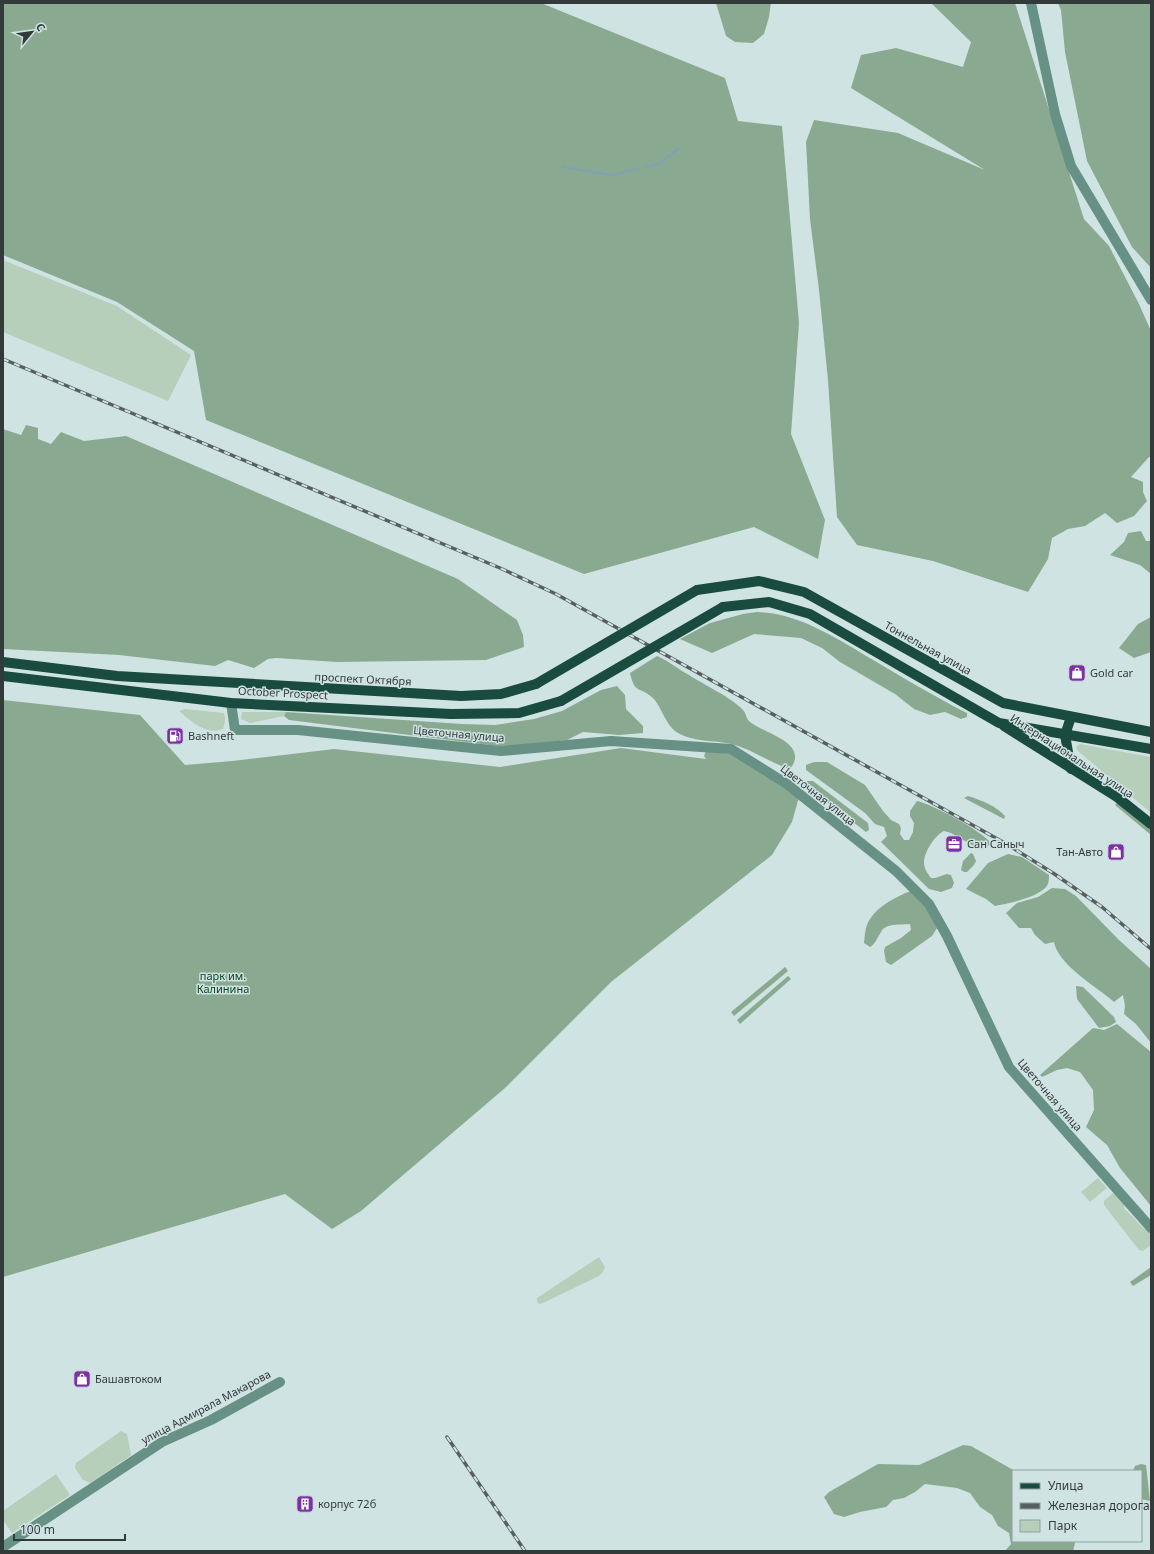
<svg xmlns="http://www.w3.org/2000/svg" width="1154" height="1554" viewBox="0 0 1154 1554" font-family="'Noto Sans',sans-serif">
<rect width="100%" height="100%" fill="#d0e3e3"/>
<g fill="#b6cfbb">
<path d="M 3,260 L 117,306 L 191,355 L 168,401 L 3,332 Z"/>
<path d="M 185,709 L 224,713 C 226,719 225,723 223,729 C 206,736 191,721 179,711 Z"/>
<path d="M 242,712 L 286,712 L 284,716 L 250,723 L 241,719 Z"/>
<path d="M 1080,744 L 1151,757 L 1151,813 L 1078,751 L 1076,747 Z"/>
<path d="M 1098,1178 L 1107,1188 L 1090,1202 L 1081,1192 Z"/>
<path d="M 1113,1193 L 1115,1194 L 1125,1204 L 1124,1208 L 1144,1229 L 1149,1229 L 1151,1232 L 1151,1245 L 1143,1251 L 1139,1250 L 1104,1205 L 1104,1201 Z"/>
<path d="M 599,1257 L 605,1267 L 603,1272 L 599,1276 L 543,1303 L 539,1304 L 537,1301 L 537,1298 Z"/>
<path d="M 121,1431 L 127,1434 L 131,1454 L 130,1456 L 90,1483 L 83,1480 L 75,1468 L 76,1463 Z"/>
<path d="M 56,1474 L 70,1495 L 12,1533 L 3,1520 L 3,1511 Z"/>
</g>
<g fill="#89aa90">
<path d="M 3,3 L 541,3 L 725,78 L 738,121 L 782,126 L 799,323 L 791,434 L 825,520 L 818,559 L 754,527 L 584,574 L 206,420 L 194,351 L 117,302 L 3,255 Z"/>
<path d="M 716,3 L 771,3 L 769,17 L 764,34 L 753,43 L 735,42 L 726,36 Z"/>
<path d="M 931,3 L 1015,3 L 1084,219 L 1109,246 L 1139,304 L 1151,331 L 1151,457 L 1149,457 L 1131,477 L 1143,482 L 1143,492 L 1147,501 L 1134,516 L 1117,523 L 1105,513 L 1085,526 L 1068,529 L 1052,538 L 1048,559 L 1028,592 L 933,561 L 857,545 L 837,517 L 828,380 L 819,290 L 810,219 L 806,142 L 814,120 L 898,133 L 985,170 L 851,88 L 861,55 L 896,48 L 963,67 L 971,42 Z"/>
<path d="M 1058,3 L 1151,3 L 1151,268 L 1132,247 L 1087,161 L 1065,52 L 1061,10 Z"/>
<path d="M 26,425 L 38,428 L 38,439 L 51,444 L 61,432 L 84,441 L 126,436 L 458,579 L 517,620 L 523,635 L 524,647 L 486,660 L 337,662 L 276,658 L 268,659 L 254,668 L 228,660 L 215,666 L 119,655 L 3,649 L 3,429 L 21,435 Z"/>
<path d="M 1141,531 L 1146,541 L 1151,541 L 1151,574 L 1140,565 L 1110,555 L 1124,542 L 1128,533 Z"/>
<path d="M 757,612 C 800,613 839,640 875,661 C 901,677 928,692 955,707 L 967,713 L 967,717 L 961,719 L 945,712 L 930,715 L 914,709 L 895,694 L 840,662 L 822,648 L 801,638 L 754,634 L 712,653 L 680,639 L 710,623 L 743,614 Z"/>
<path d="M 1151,617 L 1151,652 L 1134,658 L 1119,648 L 1138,624 Z"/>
<path d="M 657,656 C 669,661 678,669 689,675 C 704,685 731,697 743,710 C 746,713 746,718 749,721 C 761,733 811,742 790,769 C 770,763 752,749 731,744 C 713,740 694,742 678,733 C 665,725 663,709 653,698 C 640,686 635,695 630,673 Z"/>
<path d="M 617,686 L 625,695 L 626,709 L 643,726 L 643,733 L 619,735 L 583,732 L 567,740 L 506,747 L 289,720 L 284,716 L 286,712 L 462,724 L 495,725 L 534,719 L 562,711 L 601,690 Z"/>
<path d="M 3,700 L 140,715 L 185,765 L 232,761 L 334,749 L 500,767 L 621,748 L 706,759 L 704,756 L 706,751 L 732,754 L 799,797 L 792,822 L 772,855 L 611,982 L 505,1088 L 361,1211 L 332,1229 L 285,1194 L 3,1277 Z"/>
<path d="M 814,762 L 827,762 L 865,785 L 883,811 L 891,820 L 899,824 L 901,828 L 900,834 L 904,840 L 909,840 L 913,832 L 914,823 L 910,816 L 910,811 L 917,801 C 932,804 980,830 990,842 C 988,848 985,850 979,849 L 951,833 L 944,831 C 935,835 924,852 924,863 C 924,869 928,874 931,878 L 935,878 L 947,874 L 951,875 L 954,883 L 952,888 L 941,892 L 929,889 L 881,842 L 887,836 L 884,827 L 875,824 L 865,813 L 806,770 L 806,765 Z"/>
<path d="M 807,781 L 813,781 L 868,823 L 869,830 L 866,832 L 806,786 Z"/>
<path d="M 968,796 C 981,800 996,806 1005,816 L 1004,819 L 964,798 Z"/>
<path d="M 1118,802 L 1151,829 L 1151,835 L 1115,805 Z"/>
<path d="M 971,853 L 973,854 L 976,861 L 974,865 L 967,872 L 964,872 L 961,870 L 963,861 Z"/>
<path d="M 1008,854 L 1022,857 L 1049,875 C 1049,879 1049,884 1046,887 C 1038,897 1008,904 995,906 L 986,899 L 966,889 L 988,863 Z"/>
<path d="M 1052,888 L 1065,889 L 1076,896 L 1119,940 L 1151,969 L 1151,1043 L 1136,1024 L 1124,1014 L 1125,1006 L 1123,995 L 1114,1002 C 1097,987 1058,965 1054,942 L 1045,944 L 1035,935 L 1031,928 L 1019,928 L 1006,913 L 1017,903 L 1038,897 Z"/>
<path d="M 911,891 L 928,909 L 937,928 L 932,936 L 891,965 L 886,962 L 884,951 L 885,947 L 901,938 L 911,930 L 910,924 C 901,925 885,923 881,932 C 877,938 876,943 870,947 L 864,943 C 865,935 865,926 870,919 C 878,906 897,896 911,891 Z"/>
<path d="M 785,967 L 788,971 L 734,1016 L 731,1012 Z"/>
<path d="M 788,976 L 791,979 L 740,1024 L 737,1020 Z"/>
<path d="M 1076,986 L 1083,987 L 1114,1017 L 1116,1022 L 1110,1026 L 1099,1028 L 1077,999 Z"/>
<path d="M 1117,1024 L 1151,1052 L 1151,1206 L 1120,1168 L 1107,1145 L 1086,1127 L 1094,1110 L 1093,1090 L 1080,1072 L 1067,1068 L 1057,1070 L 1042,1077 L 1040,1075 L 1093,1028 L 1104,1030 Z"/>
<path d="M 1151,1267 L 1151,1275 L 1133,1286 L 1130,1282 Z"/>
<path d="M 963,1445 L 971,1446 L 1015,1471 L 1013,1471 L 1013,1541 L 1074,1541 L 1075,1543 L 1073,1551 L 1005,1551 L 1011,1544 L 1009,1533 L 998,1526 L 992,1515 L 980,1507 L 970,1493 L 957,1488 L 925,1484 L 915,1492 L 904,1498 L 893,1500 L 886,1507 L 860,1512 L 844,1517 L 834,1514 L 824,1497 L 829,1492 L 878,1464 L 919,1465 Z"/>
<path d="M 1141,1464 L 1146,1465 L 1150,1501 L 1141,1499 L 1141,1471 L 1133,1471 L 1135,1466 Z"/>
</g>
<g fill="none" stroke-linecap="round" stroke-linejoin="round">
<g stroke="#80a0ba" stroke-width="2">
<path d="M 563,167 L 611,175 L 638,169"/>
<path d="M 646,167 L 659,164 L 679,148"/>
</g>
<g stroke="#679185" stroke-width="10">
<path d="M 1031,3 L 1055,114 L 1071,166 L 1151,300"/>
<path d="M 231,703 L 235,730 L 298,730 L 501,751 L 611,741 L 731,749 L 787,784 L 896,871 L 929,904 L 947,936 L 1009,1067 L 1151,1228"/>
<path d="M 3,1547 L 162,1442 L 211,1420 L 280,1382"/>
</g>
<g stroke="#194b3f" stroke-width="10">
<path d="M 697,590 L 759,581 L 804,592 L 1003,703 L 1151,732"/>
<path d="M 723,607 L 769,602 L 810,614 L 999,723 L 1151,749"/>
<path d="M 3,662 L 117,676 L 461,696 L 501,694 L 536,684"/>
<path d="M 3,676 L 231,703 L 451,714 L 519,713 L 561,701"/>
<path d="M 1071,717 L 1065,735 L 1071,769"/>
<path d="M 1004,726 L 1117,797 L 1151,824"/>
</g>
<defs>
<g id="rail">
<path d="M 3,359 L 500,568 L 556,594 L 1003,842 L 1053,873 L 1102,907 L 1151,949"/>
<path d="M 447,1437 L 525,1551"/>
</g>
</defs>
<use href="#rail" stroke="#566060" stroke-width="3.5"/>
<use href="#rail" stroke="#d0e3e3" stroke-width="2" stroke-dasharray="6" stroke-linecap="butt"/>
<g stroke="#194b3f" stroke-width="10">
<path d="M 536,684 L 697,590"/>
<path d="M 561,701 L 723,607"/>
</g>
</g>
<defs>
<symbol id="shop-square" viewBox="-11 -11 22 22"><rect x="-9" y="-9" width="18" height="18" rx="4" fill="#7c32a4" stroke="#d0e3e3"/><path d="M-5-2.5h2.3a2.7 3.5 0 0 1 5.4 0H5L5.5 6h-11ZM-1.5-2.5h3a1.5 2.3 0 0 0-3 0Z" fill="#fff"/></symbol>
<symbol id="fuel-square" viewBox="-11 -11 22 22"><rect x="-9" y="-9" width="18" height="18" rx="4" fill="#7c32a4" stroke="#d0e3e3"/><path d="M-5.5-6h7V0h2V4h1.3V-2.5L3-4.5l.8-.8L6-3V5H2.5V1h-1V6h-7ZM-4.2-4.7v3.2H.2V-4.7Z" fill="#fff"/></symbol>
<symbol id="office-square" viewBox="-11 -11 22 22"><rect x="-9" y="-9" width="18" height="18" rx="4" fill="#7c32a4" stroke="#d0e3e3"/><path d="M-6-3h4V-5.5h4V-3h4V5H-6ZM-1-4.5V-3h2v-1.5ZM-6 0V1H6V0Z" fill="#fff"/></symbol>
<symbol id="building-square" viewBox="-11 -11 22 22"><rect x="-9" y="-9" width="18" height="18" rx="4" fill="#7c32a4" stroke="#d0e3e3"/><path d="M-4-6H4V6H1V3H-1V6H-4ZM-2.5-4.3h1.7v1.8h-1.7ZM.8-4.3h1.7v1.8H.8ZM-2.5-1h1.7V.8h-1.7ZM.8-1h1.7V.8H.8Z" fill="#fff"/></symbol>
</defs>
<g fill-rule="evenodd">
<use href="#shop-square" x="1067" y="663" width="20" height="20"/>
<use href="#fuel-square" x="165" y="726" width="20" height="20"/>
<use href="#office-square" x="944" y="834" width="20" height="20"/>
<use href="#shop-square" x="1106" y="842" width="20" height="20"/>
<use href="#shop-square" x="72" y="1369" width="20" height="20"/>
<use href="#building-square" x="295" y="1494" width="20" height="20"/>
</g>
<g text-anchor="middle" stroke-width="3" stroke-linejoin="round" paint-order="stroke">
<g font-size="11" fill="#333a3a" stroke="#d0e3e3">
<text transform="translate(928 648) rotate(29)" y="4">Тоннельная улица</text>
<text transform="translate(363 679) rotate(3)" y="4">проспект Октября</text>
<text transform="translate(283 693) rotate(3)" y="4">October Prospect</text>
<text transform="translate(459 734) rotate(5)" y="4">Цветочная улица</text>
<text transform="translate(1072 756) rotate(33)" y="4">Интернациональная улица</text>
<text transform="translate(818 795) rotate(38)" y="4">Цветочная улица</text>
<text transform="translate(1050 1095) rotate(49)" y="4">Цветочная улица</text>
<text transform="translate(206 1407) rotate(-28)" y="4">улица Адмирала Макарова</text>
</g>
<g font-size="11" fill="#333a3a" stroke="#d0e3e3" text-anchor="start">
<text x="1090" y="677">Gold car</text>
<text x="188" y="740">Bashneft</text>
<text x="967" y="848">Сан Саныч</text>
<text x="1103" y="856" text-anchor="end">Тан-Авто</text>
<text x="95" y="1383">Башавтоком</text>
<text x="318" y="1508">корпус 72б</text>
</g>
<g font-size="11" fill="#08421f" stroke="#d0e3e3">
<text x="223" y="980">парк им.<tspan x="223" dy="13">Калинина</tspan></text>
</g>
</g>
<rect width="1154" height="1554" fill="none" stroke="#333a3a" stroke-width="8"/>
<rect x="1012" y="1470" width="130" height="72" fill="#d0e3e3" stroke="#919f9f"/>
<rect x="1020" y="1483" width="20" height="6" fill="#194b3f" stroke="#919f9f"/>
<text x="1048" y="1490" font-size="12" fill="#333a3a">Улица</text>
<rect x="1020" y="1503" width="20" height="6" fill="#566060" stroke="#919f9f"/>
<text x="1048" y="1510" font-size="12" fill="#333a3a">Железная дорога</text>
<rect x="1020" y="1520" width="20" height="12" fill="#b6cfbb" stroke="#919f9f"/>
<text x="1048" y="1530" font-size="12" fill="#333a3a">Парк</text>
<g transform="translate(32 32) rotate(61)" stroke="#d0e3e3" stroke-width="3" paint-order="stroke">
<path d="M0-3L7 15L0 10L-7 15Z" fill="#333a3a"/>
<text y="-6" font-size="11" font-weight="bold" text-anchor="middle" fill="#333a3a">С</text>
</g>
<path d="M14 1534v6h111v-6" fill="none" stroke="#333a3a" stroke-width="2"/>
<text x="20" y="1534" font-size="12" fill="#333a3a" stroke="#d0e3e3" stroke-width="3" paint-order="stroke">100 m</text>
</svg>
